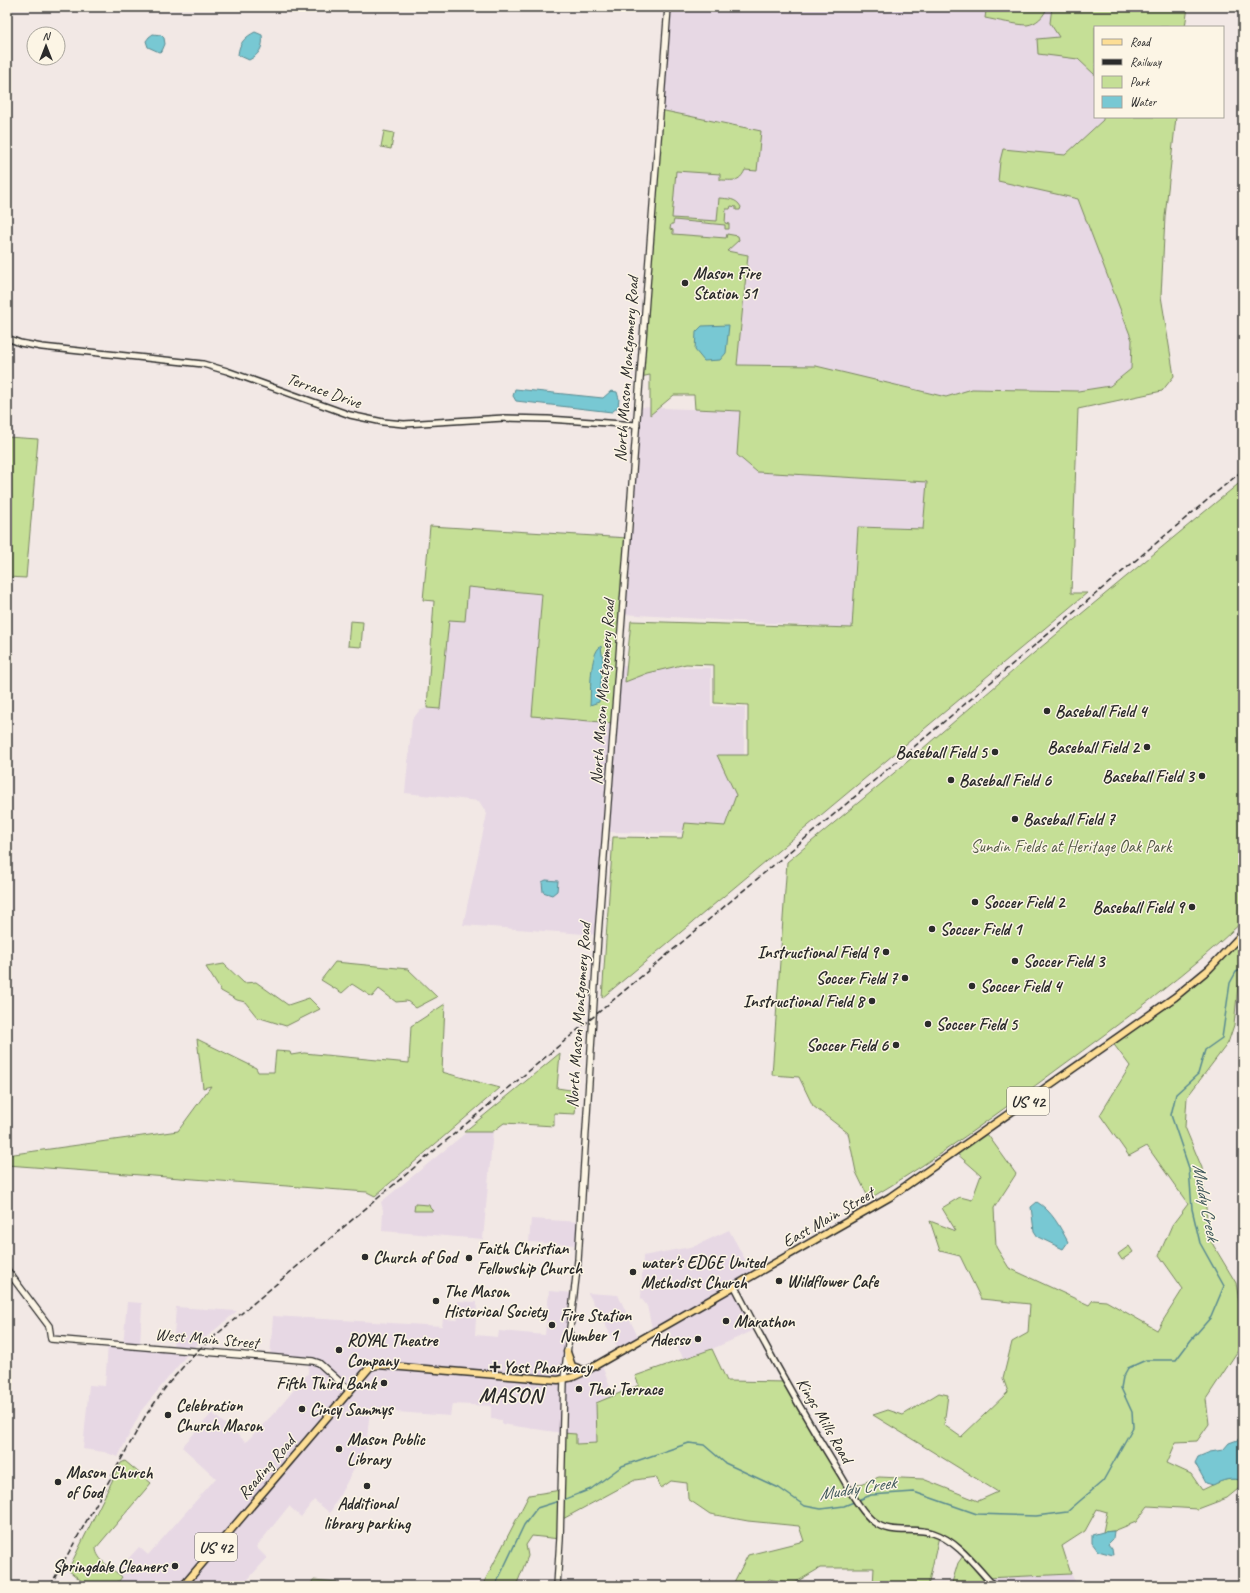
<svg xmlns="http://www.w3.org/2000/svg" width="1250" height="1593" viewBox="0 0 1250 1593" font-family="Caveat,sans-serif">
<rect width="100%" height="100%" fill="#f2e8e5"/>
<filter id="ink" filterUnits="userSpaceOnUse"><feTurbulence type="fractalNoise" baseFrequency=".025" numOctaves="2"/><feDisplacementMap in="SourceGraphic" scale="8" xChannelSelector="R" yChannelSelector="G"/><feConvolveMatrix kernelMatrix="1 2 1 2 8 2 1 2 1" color-interpolation-filters="sRGB"/></filter>
<g filter="url(#ink)">
<g fill="#e7d8e4">
<path d="M 668,7 L 1188,7 L 1185,27 L 1095,27 L 1095,117 L 1176,117 L 1079,199 L 1132,340 L 1131,369 L 1110,386 L 1078,391 L 972,389 L 946,397 L 816,367 L 737,365 L 748,255 L 684,247 L 649,244 Z"/>
<path d="M 638,407 L 741,411 L 738,455 L 757,472 L 928,481 L 923,529 L 858,527 L 852,628 L 622,614 L 618,666 L 711,668 L 711,706 L 745,707 L 742,834 L 605,832 L 598,935 L 463,925 L 487,814 L 479,801 L 405,793 L 412,720 L 419,711 L 427,708 L 434,601 L 423,600 L 430,526 L 628,537 Z"/>
<path d="M 495,1109 L 483,1239 L 382,1231 L 383,1210 L 381,1202 Z"/>
<path d="M 531,1219 L 581,1222 L 579,1245 L 529,1242 Z"/>
<path d="M 729,1230 L 754,1276 L 735,1287 L 757,1329 L 712,1349 L 684,1359 L 666,1326 L 653,1333 L 647,1306 L 641,1298 L 643,1256 L 695,1246 Z"/>
<path d="M 549,1291 L 574,1293 L 565,1379 L 601,1363 L 613,1395 L 596,1403 L 597,1443 L 562,1444 L 562,1433 L 502,1424 L 502,1420 L 491,1419 L 491,1406 L 452,1404 L 450,1416 L 370,1410 L 366,1447 L 330,1513 L 314,1500 L 301,1517 L 289,1506 L 256,1547 L 267,1558 L 242,1586 L 115,1586 L 122,1577 L 116,1572 L 139,1547 L 148,1555 L 216,1478 L 182,1447 L 212,1413 L 246,1442 L 278,1409 L 308,1373 L 309,1361 L 270,1358 L 273,1316 L 442,1326 L 443,1319 L 457,1320 L 458,1301 L 477,1302 L 475,1335 L 498,1337 L 499,1331 L 545,1335 Z"/>
<path d="M 588,1293 L 618,1295 L 640,1341 L 620,1352 Z"/>
<path d="M 127,1302 L 142,1303 L 140,1347 L 173,1349 L 176,1307 L 237,1311 L 190,1351 L 141,1411 L 118,1457 L 104,1452 L 83,1449 L 89,1385 L 105,1386 L 108,1344 L 123,1345 Z"/>
<path d="M 1071,1574 L 1078,1586 L 994,1586 L 986,1578 Z"/>
</g>
<g fill="#c5df96" stroke="#788560">
<path d="M 961,7 L 1047,7 C 1045,16 1036,24 1027,25 C 1018,25 995,20 985,18 L 986,11 Z"/>
<path d="M 1052,7 L 1188,7 L 1185,27 L 1095,27 L 1095,75 L 1078,59 L 1038,54 L 1037,39 L 1059,37 L 1050,23 Z"/>
<path d="M 660,110 L 761,131 L 757,171 L 745,170 C 739,183 733,180 720,180 L 720,174 L 676,171 L 672,218 L 717,221 L 719,198 C 728,199 736,198 741,207 L 740,210 L 736,210 L 736,207 L 731,206 L 730,209 L 726,209 L 725,223 L 729,224 L 729,229 L 725,229 L 725,225 L 674,220 L 673,224 L 671,224 L 670,229 L 673,230 L 673,234 L 726,238 L 727,234 L 738,236 L 739,240 L 727,251 L 748,255 L 737,365 L 816,366 L 946,397 L 972,389 L 1078,391 L 1110,386 L 1131,369 L 1132,340 L 1078,199 L 998,181 L 1000,161 L 1003,149 L 1065,155 L 1103,120 L 1103,117 L 1176,117 L 1165,217 L 1161,296 L 1174,376 L 1162,391 L 1078,409 L 1071,593 L 1087,593 L 602,998 L 613,837 L 682,838 L 685,823 L 725,826 L 736,795 L 717,755 L 748,755 L 748,705 L 714,703 L 714,665 L 686,664 L 648,673 L 625,682 L 631,621 L 852,628 L 858,527 L 923,529 L 927,482 L 757,472 L 737,455 L 740,411 L 695,409 L 694,395 L 674,395 L 650,415 L 650,375 L 640,377 Z"/>
<path d="M 384,131 L 394,133 L 391,149 L 381,147 Z"/>
<path d="M 7,437 L 38,439 L 26,578 L 7,577 Z"/>
<path d="M 1243,480 L 1243,921 C 1186,975 1122,1022 1059,1068 C 997,1114 935,1160 869,1199 L 856,1172 L 848,1133 L 813,1106 L 799,1077 L 772,1075 L 787,862 L 900,768 L 1034,653 Z"/>
<path d="M 430,526 L 628,538 L 613,723 L 532,716 L 542,594 L 468,587 L 465,621 L 449,620 L 440,709 L 427,708 L 434,601 L 423,600 Z"/>
<path d="M 350,621 L 363,622 L 361,647 L 348,646 Z"/>
<path d="M 1243,933 L 1243,986 L 1238,986 L 1234,1025 L 1228,1043 L 1187,1097 L 1185,1127 L 1202,1168 L 1209,1238 L 1236,1283 L 1242,1320 L 1243,1320 L 1243,1343 L 1206,1399 L 1209,1424 L 1197,1441 L 1176,1442 L 1167,1463 L 1191,1474 L 1202,1490 C 1216,1484 1227,1475 1243,1481 L 1243,1485 L 1227,1498 L 1198,1509 L 1148,1506 L 1136,1522 L 1114,1531 L 1103,1532 L 1107,1512 L 1097,1509 L 1085,1531 L 1062,1546 L 1071,1574 L 986,1578 L 964,1554 L 939,1536 L 928,1586 L 873,1586 L 874,1568 L 820,1568 L 793,1584 L 769,1579 L 762,1586 L 732,1586 L 748,1555 L 804,1541 L 799,1526 L 748,1521 L 710,1514 L 688,1499 L 687,1483 L 671,1481 L 661,1488 L 656,1477 L 635,1480 L 561,1520 L 560,1539 L 532,1536 L 526,1545 L 528,1556 L 516,1586 L 482,1586 L 529,1495 L 561,1490 L 562,1433 L 576,1434 L 576,1444 L 597,1443 L 596,1403 L 639,1385 L 635,1376 L 712,1349 L 727,1381 L 787,1382 L 849,1488 L 879,1477 L 923,1479 L 978,1501 L 998,1492 L 873,1415 L 888,1410 L 903,1415 L 939,1393 L 948,1395 L 944,1425 L 961,1437 L 1008,1392 L 1003,1378 L 1012,1342 L 1028,1333 L 1030,1304 L 981,1299 L 960,1256 L 940,1251 L 930,1221 L 956,1231 L 942,1208 L 960,1197 L 972,1200 L 981,1175 L 955,1152 L 985,1131 L 1016,1174 L 994,1208 L 996,1247 L 1009,1268 L 1089,1305 L 1093,1300 L 1106,1301 L 1157,1330 L 1183,1289 L 1159,1255 L 1172,1225 L 1188,1204 L 1147,1146 L 1129,1156 L 1100,1115 L 1130,1066 L 1112,1042 L 1175,997 Z"/>
<path d="M 335,962 L 408,969 L 437,997 L 416,1008 L 407,1001 L 396,1002 L 379,989 L 372,997 L 352,984 L 342,993 L 321,980 Z"/>
<path d="M 224,964 L 244,983 L 256,982 L 288,1005 L 309,998 L 320,1009 L 286,1026 L 257,1017 L 245,1002 L 237,1000 L 221,991 L 206,967 Z"/>
<path d="M 445,1004 L 442,1072 L 500,1088 L 375,1196 L 367,1192 L 7,1165 L 7,1155 L 178,1131 L 211,1086 L 203,1088 L 197,1039 L 256,1068 L 258,1072 L 274,1072 L 276,1051 L 290,1052 L 291,1055 L 304,1053 L 409,1063 L 411,1026 Z"/>
<path d="M 560,1053 L 557,1088 L 577,1091 L 575,1114 L 554,1113 L 554,1126 L 504,1123 L 492,1132 L 464,1132 Z"/>
<path d="M 415,1204 L 429,1205 L 430,1208 L 433,1211 L 414,1211 Z"/>
<path d="M 1129,1246 L 1133,1252 L 1122,1260 L 1118,1254 Z"/>
<path d="M 125,1461 L 151,1483 L 96,1548 C 96,1560 114,1570 122,1577 L 115,1586 L 88,1586 L 68,1570 L 121,1463 Z"/>
<path d="M 963,1556 L 988,1586 L 951,1586 L 958,1563 Z"/>
<path d="M 313,1580 L 337,1582 L 336,1586 L 310,1586 Z"/>
</g>
<g fill="#78c8d3" stroke="#598990">
<path d="M 255,32 L 262,35 C 264,47 259,55 249,60 L 238,55 C 239,43 245,37 255,32 Z"/>
<path d="M 153,34 L 161,35 L 164,38 L 165,44 L 162,51 L 159,52 L 148,47 L 146,41 L 149,37 Z"/>
<path d="M 729,325 L 726,353 L 720,360 L 704,361 L 695,350 L 696,332 L 702,326 Z"/>
<path d="M 515,389 L 603,398 L 611,391 L 617,392 L 619,399 L 618,407 L 612,412 L 516,401 L 513,396 Z"/>
<path d="M 601,646 L 603,661 L 599,702 L 590,705 C 591,691 589,654 601,646 Z"/>
<path d="M 546,880 L 558,881 L 557,891 L 552,895 L 543,892 L 542,882 Z"/>
<path d="M 1037,1202 C 1052,1211 1060,1227 1068,1242 L 1063,1249 L 1038,1237 L 1034,1231 L 1031,1207 Z"/>
<path d="M 1243,1438 L 1243,1481 C 1231,1477 1223,1480 1213,1485 L 1206,1483 L 1195,1463 L 1198,1457 L 1210,1452 L 1223,1450 L 1229,1443 Z"/>
<path d="M 1114,1531 L 1113,1539 L 1108,1544 L 1112,1549 L 1113,1555 L 1098,1551 L 1092,1543 L 1092,1535 L 1103,1532 Z"/>
</g>
<g fill="none" stroke-linecap="round" stroke-linejoin="round">
<g stroke="#598990" stroke-width="1.5">
<path d="M 563,1500 L 591,1489 L 622,1466 L 689,1443 L 704,1445 L 725,1463 L 779,1488 L 805,1506 L 821,1509 L 844,1506 L 871,1495 L 914,1492 L 977,1514 L 1036,1516 L 1067,1512 L 1103,1481 L 1133,1427 L 1132,1412 L 1121,1388 L 1123,1377 L 1128,1368 L 1146,1360 L 1176,1360 L 1191,1340 L 1211,1317 L 1224,1286 L 1200,1243 L 1192,1209 L 1189,1168 L 1171,1115 L 1176,1094 L 1198,1074 L 1205,1050 L 1222,1038 L 1230,983 L 1236,972 L 1243,969"/>
<path d="M 495,1586 L 524,1525 L 537,1508 L 559,1501"/>
</g>
<defs>
<g id="tertiary">
<path d="M 7,338 L 20,343 L 42,347 L 203,364 L 227,371 L 350,415 L 383,422 L 404,424 L 504,418 L 548,419 L 637,425"/>
<path d="M 735,1287 C 767,1350 802,1412 839,1472 C 849,1488 859,1510 874,1522 C 890,1535 914,1527 933,1533 C 958,1541 976,1567 994,1586"/>
</g>
<g id="secondary">
<path d="M 7,1270 L 49,1326 L 51,1339 L 313,1361 L 319,1363 L 350,1391"/>
<path d="M 557,1586 L 560,1539 L 564,1379 L 578,1260 L 598,935 L 668,7"/>
</g>
<g id="primary">
<path d="M 567,1352 L 572,1366 L 586,1371"/>
<path d="M 183,1586 L 370,1367 L 378,1365 L 558,1380 L 573,1377 L 586,1371 L 890,1197 L 1175,997 L 1209,969 L 1243,933"/>
</g>
</defs>
<use href="#tertiary" stroke="#2b2b2b" stroke-width="8"/>
<use href="#secondary" stroke="#2b2b2b" stroke-width="8"/>
<use href="#primary" stroke="#2b2b2b" stroke-width="9"/>
<use href="#tertiary" stroke="#fcf5e5" stroke-width="5"/>
<use href="#secondary" stroke="#fcf5e5" stroke-width="5.5"/>
<use href="#primary" stroke="#fdde96" stroke-width="6"/>
<path stroke="#2b2b2b" stroke-width="1.5" stroke-dasharray="6 3" stroke-linecap="butt" d="M 50,1586 L 146,1415 L 168,1384 L 197,1351 L 378,1198 L 1243,470"/>
</g>
</g>
<g fill="#2b2b2b" stroke="#fcf5e5" stroke-width="1.5">
<circle cx="685" cy="283" r="4"/>
<circle cx="1047" cy="711" r="4"/>
<circle cx="1147" cy="747" r="4"/>
<circle cx="995" cy="752" r="4"/>
<circle cx="1202" cy="776" r="4"/>
<circle cx="951" cy="780" r="4"/>
<circle cx="1015" cy="819" r="4"/>
<circle cx="975" cy="902" r="4"/>
<circle cx="1192" cy="907" r="4"/>
<circle cx="932" cy="929" r="4"/>
<circle cx="886" cy="952" r="4"/>
<circle cx="1015" cy="961" r="4"/>
<circle cx="905" cy="978" r="4"/>
<circle cx="972" cy="986" r="4"/>
<circle cx="872" cy="1001" r="4"/>
<circle cx="928" cy="1024" r="4"/>
<circle cx="896" cy="1045" r="4"/>
<circle cx="365" cy="1257" r="4"/>
<circle cx="469" cy="1258" r="4"/>
<circle cx="633" cy="1272" r="4"/>
<circle cx="779" cy="1281" r="4"/>
<circle cx="436" cy="1301" r="4"/>
<circle cx="726" cy="1321" r="4"/>
<circle cx="552" cy="1325" r="4"/>
<circle cx="698" cy="1339" r="4"/>
<circle cx="339" cy="1350" r="4"/>
<path d="M493 1361h4v4h4v4h-4v4h-4v-4h-4v-4h4z"/>
<circle cx="384" cy="1383" r="4"/>
<circle cx="579" cy="1389" r="4"/>
<circle cx="302" cy="1409" r="4"/>
<circle cx="168" cy="1415" r="4"/>
<circle cx="339" cy="1449" r="4"/>
<circle cx="58" cy="1482" r="4"/>
<circle cx="367" cy="1486" r="4"/>
<circle cx="175" cy="1566" r="4"/>
</g>
<g text-anchor="middle" stroke-width="3" stroke-linejoin="round" paint-order="stroke">
<g fill="#fcf5e5" stroke="#6a6863" stroke-width="1">
<rect x="1007" y="1087" width="42" height="28" rx="3"/>
<rect x="195" y="1533" width="42" height="28" rx="3"/>
</g>
<g font-size="16" font-weight="bold" fill="#2b2b2b">
<text x="1028" y="1107">US 42</text>
<text x="216" y="1553">US 42</text>
</g>
<g font-size="17" font-weight="bold" fill="#2b2b2b" stroke="#fcf5e5" text-anchor="start">
<text x="693" y="279">Mason Fire<tspan x="693" dy="20">Station 51</tspan></text>
<text x="1055" y="717">Baseball Field 4</text>
<text x="1139" y="753" text-anchor="end">Baseball Field 2</text>
<text x="987" y="758" text-anchor="end">Baseball Field 5</text>
<text x="1194" y="782" text-anchor="end">Baseball Field 3</text>
<text x="959" y="786">Baseball Field 6</text>
<text x="1023" y="825">Baseball Field 7</text>
<text x="983" y="908">Soccer Field 2</text>
<text x="1184" y="913" text-anchor="end">Baseball Field 9</text>
<text x="940" y="935">Soccer Field 1</text>
<text x="878" y="958" text-anchor="end">Instructional Field 9</text>
<text x="1023" y="967">Soccer Field 3</text>
<text x="897" y="984" text-anchor="end">Soccer Field 7</text>
<text x="980" y="992">Soccer Field 4</text>
<text x="864" y="1007" text-anchor="end">Instructional Field 8</text>
<text x="936" y="1030">Soccer Field 5</text>
<text x="888" y="1051" text-anchor="end">Soccer Field 6</text>
<text x="477" y="1254">Faith Christian<tspan x="477" dy="20">Fellowship Church</tspan></text>
<text x="373" y="1263">Church of God</text>
<text x="641" y="1268">water's EDGE United<tspan x="641" dy="20">Methodist Church</tspan></text>
<text x="787" y="1287">Wildflower Cafe</text>
<text x="444" y="1297">The Mason<tspan x="444" dy="20">Historical Society</tspan></text>
<text x="560" y="1321">Fire Station<tspan x="560" dy="20">Number 1</tspan></text>
<text x="734" y="1327">Marathon</text>
<text x="690" y="1345" text-anchor="end">Adesso</text>
<text x="347" y="1346">ROYAL Theatre<tspan x="347" dy="20">Company</tspan></text>
<text x="503" y="1373">Yost Pharmacy</text>
<text x="376" y="1389" text-anchor="end">Fifth Third Bank</text>
<text x="587" y="1395">Thai Terrace</text>
<text x="176" y="1411">Celebration<tspan x="176" dy="20">Church Mason</tspan></text>
<text x="310" y="1415">Cincy Sammys</text>
<text x="347" y="1445">Mason Public<tspan x="347" dy="20">Library</tspan></text>
<text x="66" y="1478">Mason Church<tspan x="66" dy="20">of God</tspan></text>
<text x="367" y="1509" text-anchor="middle">Additional<tspan x="367" dy="20">library parking</tspan></text>
<text x="167" y="1572" text-anchor="end">Springdale Cleaners</text>
</g>
<g font-size="17" fill="#2b2b2b" stroke="#fcf5e5">
<text transform="translate(626 369) rotate(-86)" y="6">North Mason Montgomery Road</text>
<text transform="translate(324 390) rotate(19)" y="6">Terrace Drive</text>
<text transform="translate(602 692) rotate(-86)" y="6">North Mason Montgomery Road</text>
<text transform="translate(578 1015) rotate(-86)" y="6">North Mason Montgomery Road</text>
<text transform="translate(828 1217) rotate(-30)" y="6">East Main Street</text>
<text transform="translate(207 1338) rotate(5)" y="6">West Main Street</text>
<text transform="translate(825 1420) rotate(60)" y="6">Kings Mills Road</text>
<text transform="translate(266 1467) rotate(-49)" y="6">Reading Road</text>
</g>
<g font-size="17" fill="#525846" stroke="#fcf5e5">
<text x="1071" y="852">Sundin Fields at Heritage Oak Park</text>
</g>
<g font-size="18" font-style="italic" fill="#425a5d" stroke="#fcf5e5">
<text transform="translate(1206 1202) rotate(79)" y="6">Muddy Creek</text>
<text transform="translate(857 1488) rotate(-9)" y="6">Muddy Creek</text>
</g>
<g font-size="21" font-weight="bold" letter-spacing="1" fill="#2b2b2b" stroke="#fcf5e5">
<text x="511" y="1402">MASON</text>
</g>
</g>
<rect width="1250" height="1593" fill="none" stroke="#fcf5e5" stroke-width="24"/>
<rect x="12" y="12" width="1226" height="1569" fill="none" stroke="#2b2b2b" stroke-width="1.5" filter="url(#ink)"/>
<rect x="1094" y="26" width="130" height="92" fill="#fcf5e5" stroke="#a8a49b"/>
<rect x="1102" y="39" width="20" height="6" fill="#fdde96" stroke="#a8a49b"/>
<text x="1130" y="46" font-size="12" fill="#2b2b2b">Road</text>
<rect x="1102" y="59" width="20" height="6" fill="#2b2b2b" stroke="#a8a49b"/>
<text x="1130" y="66" font-size="12" fill="#2b2b2b">Railway</text>
<rect x="1102" y="76" width="20" height="12" fill="#c5df96" stroke="#a8a49b"/>
<text x="1130" y="86" font-size="12" fill="#2b2b2b">Park</text>
<rect x="1102" y="96" width="20" height="12" fill="#78c8d3" stroke="#a8a49b"/>
<text x="1130" y="106" font-size="12" fill="#2b2b2b">Water</text>
<g transform="translate(46 46)"><circle r="19" fill="#fcf5e5" stroke="#a8a49b"/>
<path d="M0-3L7 15L0 10L-7 15Z" fill="#2b2b2b"/>
<text y="-6" font-size="11" font-weight="bold" text-anchor="middle" fill="#2b2b2b">N</text>
</g>
</svg>
